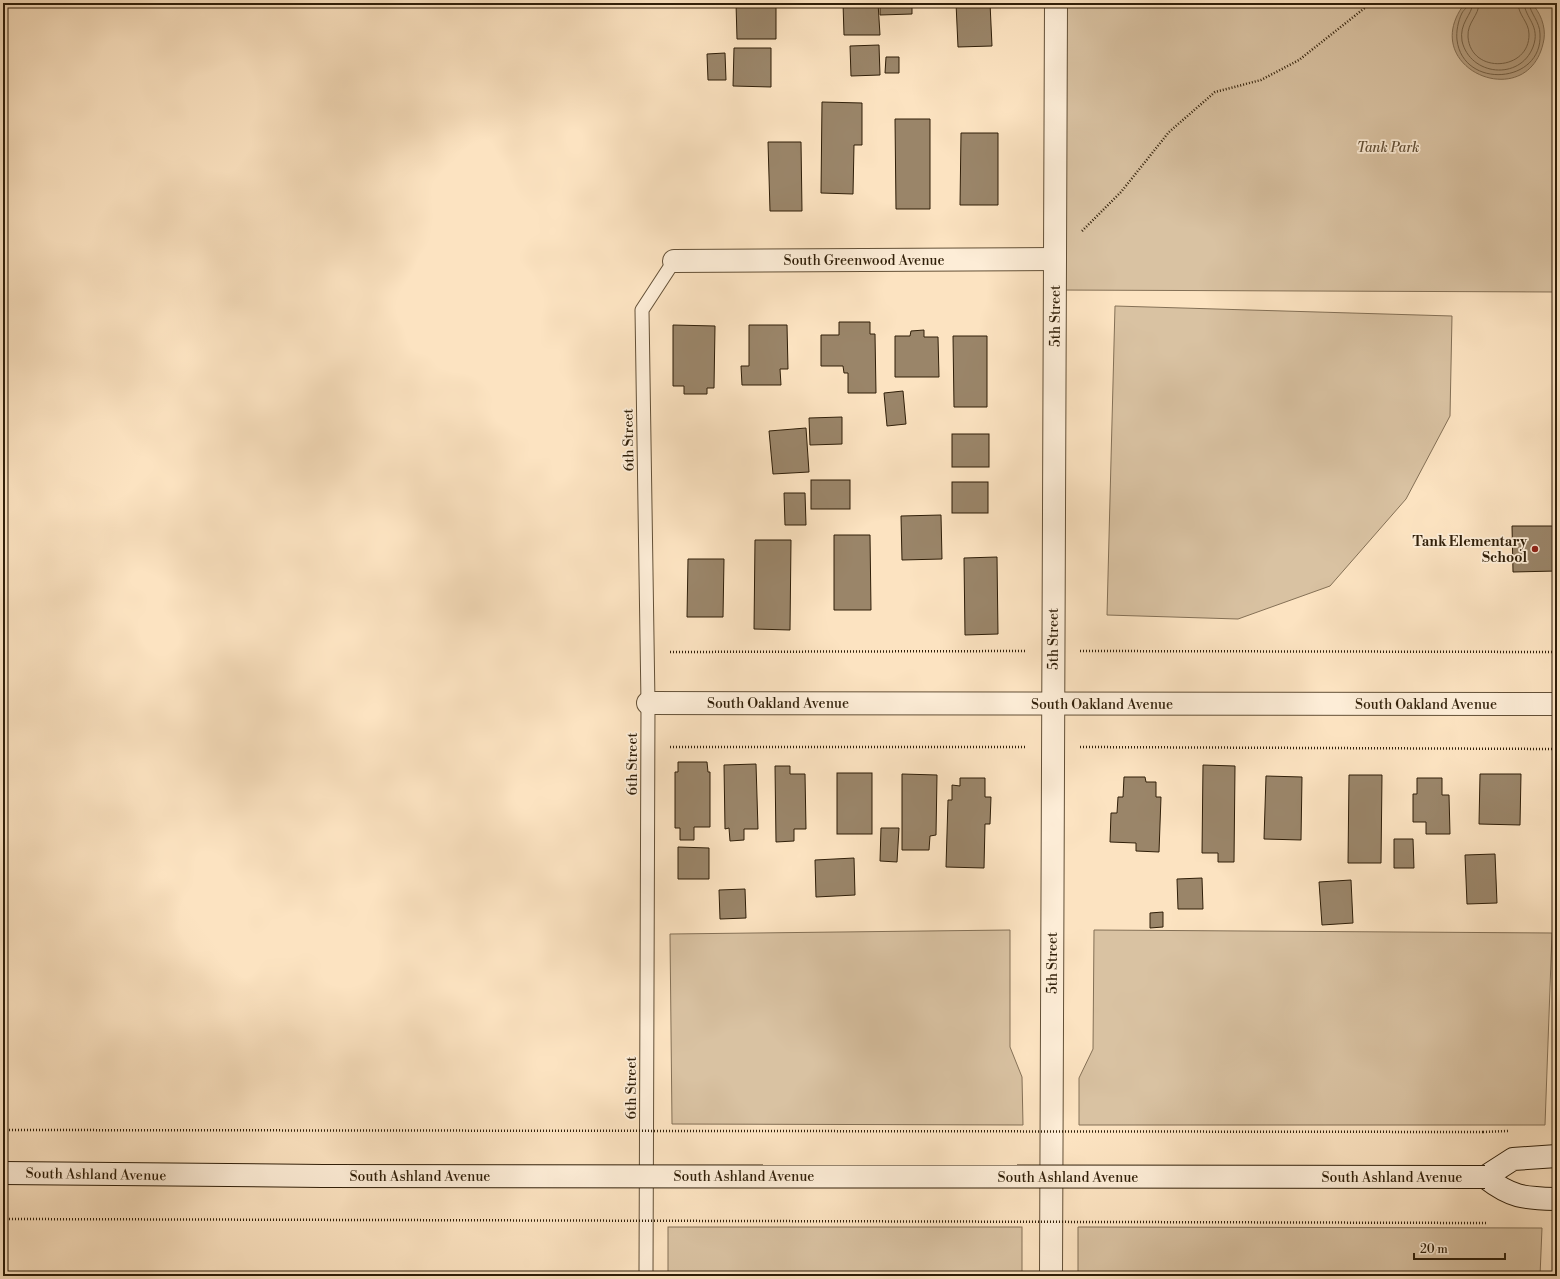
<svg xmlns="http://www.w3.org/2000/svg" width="1560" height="1279" viewBox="0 0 1560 1279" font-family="'Libre Bodoni',serif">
<rect width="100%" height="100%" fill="#fce3c1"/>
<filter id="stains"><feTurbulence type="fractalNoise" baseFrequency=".005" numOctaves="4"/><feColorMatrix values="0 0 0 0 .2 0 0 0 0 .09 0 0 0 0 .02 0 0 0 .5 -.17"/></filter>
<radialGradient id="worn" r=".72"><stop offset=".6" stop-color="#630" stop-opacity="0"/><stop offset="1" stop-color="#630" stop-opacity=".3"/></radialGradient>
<g fill="#d9c2a2" stroke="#847056">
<path d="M 1056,3 L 1557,3 L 1557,292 L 1055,290 Z"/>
<path d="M 1115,306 L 1452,316 L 1450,416 L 1406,499 L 1330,586 L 1238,619 L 1107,615 Z"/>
<path d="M 1010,930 L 1010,1047 L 1022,1077 L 1023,1125 L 672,1124 L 670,934 Z"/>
<path d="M 1094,930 L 1552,933 L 1545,1125 L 1079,1125 L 1079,1078 L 1093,1049 Z"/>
<rect x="668" y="1227" width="354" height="49"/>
<path d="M 1078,1227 L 1542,1228 L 1540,1276 L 1081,1276 L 1078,1271 Z"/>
</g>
<path fill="#b7a082" stroke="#816c52" d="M 1465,3 L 1531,3 C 1540,11 1546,27 1544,39 C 1531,117 1414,69 1465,3 Z"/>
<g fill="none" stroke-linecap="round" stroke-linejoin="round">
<g stroke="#746046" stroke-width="1">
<path d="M 1468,3 C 1468,8 1464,9 1462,13 C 1458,21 1456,32 1457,40 C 1463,90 1543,84 1540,34 C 1540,22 1530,13 1529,3"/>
<path d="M 1473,3 C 1472,15 1459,23 1462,41 C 1470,76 1520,81 1533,47 C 1541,26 1525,18 1524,3"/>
<path d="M 1479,3 C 1479,16 1467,22 1468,37 C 1471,75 1530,71 1529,34 C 1529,22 1518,15 1518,3"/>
</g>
</g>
<g fill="#9a8569" stroke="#301f09">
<path d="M 736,3 L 776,3 L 776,39 L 737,39 Z"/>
<path d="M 843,3 L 878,3 L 880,35 L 844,35 Z"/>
<path d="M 880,3 L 912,3 L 912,14 L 880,15 Z"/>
<path d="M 956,3 L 990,3 L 992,46 L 958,47 Z"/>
<path d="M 879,45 L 880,75 L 851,76 L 850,46 Z"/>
<path d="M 734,48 L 771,48 L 771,87 L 733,86 Z"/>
<path d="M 725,53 L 726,80 L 708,80 L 707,54 Z"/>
<path d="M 886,57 L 899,57 L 899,73 L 885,73 Z"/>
<path d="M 822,102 L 862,103 L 862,145 L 854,145 L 853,194 L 821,193 Z"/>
<path d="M 895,119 L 930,119 L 930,209 L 896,209 Z"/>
<path d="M 961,133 L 998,133 L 998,205 L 960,205 Z"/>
<path d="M 768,142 L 801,142 L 802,211 L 770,211 Z"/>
<path d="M 839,322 L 870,322 L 870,334 L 875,334 L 876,393 L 848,393 L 848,373 L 844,373 L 843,366 L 821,366 L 821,335 L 839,335 Z"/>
<path d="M 673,325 L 715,326 L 714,388 L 707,388 L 707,394 L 684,394 L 684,386 L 673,386 Z"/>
<path d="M 749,325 L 787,325 L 788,369 L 780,369 L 781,385 L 742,385 L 741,366 L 749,366 Z"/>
<path d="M 924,330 L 924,337 L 938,337 L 939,377 L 895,377 L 895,336 L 910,336 L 911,331 Z"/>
<path d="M 953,336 L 987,336 L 987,407 L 954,407 Z"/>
<path d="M 903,391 L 906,424 L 887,426 L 884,393 Z"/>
<path d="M 842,417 L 842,444 L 810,445 L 809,418 Z"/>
<path d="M 806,428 L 809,472 L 773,474 L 769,431 Z"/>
<rect x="952" y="434" width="37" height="33"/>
<rect x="811" y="480" width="39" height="29"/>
<rect x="952" y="482" width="36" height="31"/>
<path d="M 784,493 L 805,493 L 806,525 L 785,525 Z"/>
<path d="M 941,515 L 942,559 L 902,560 L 901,516 Z"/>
<path d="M 1512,526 L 1557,526 L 1557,571 L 1513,572 Z"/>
<path d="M 834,535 L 870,535 L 871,610 L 834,610 Z"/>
<path d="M 755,540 L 791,540 L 790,630 L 754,629 Z"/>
<path d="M 997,557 L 998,634 L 965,635 L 964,558 Z"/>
<path d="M 688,559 L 724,559 L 723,617 L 687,617 Z"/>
<path d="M 678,762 L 707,762 L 708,772 L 710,772 L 710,827 L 694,827 L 694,840 L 680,840 L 680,828 L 675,828 L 675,772 L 678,772 Z"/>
<path d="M 756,764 L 758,829 L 744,829 L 744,840 L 730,841 L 729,828 L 725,829 L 724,765 Z"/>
<path d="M 1203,765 L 1235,766 L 1234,862 L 1218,862 L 1218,853 L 1202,853 Z"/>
<path d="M 775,766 L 790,766 L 790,774 L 805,774 L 806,829 L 794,829 L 794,841 L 776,842 Z"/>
<rect x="837" y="773" width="35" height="61"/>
<path d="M 1555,773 L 1557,773 L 1557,843 L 1556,843 Z"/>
<path d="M 902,774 L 937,775 L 936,835 L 930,836 L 929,850 L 902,850 Z"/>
<path d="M 1480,774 L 1521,774 L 1520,825 L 1479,824 Z"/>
<path d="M 1349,775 L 1382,775 L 1381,863 L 1348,863 Z"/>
<path d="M 1266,776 L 1302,777 L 1301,840 L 1264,839 Z"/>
<path d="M 1124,777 L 1145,777 L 1146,782 L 1156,782 L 1156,797 L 1161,797 L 1159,852 L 1136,851 L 1136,843 L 1110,842 L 1111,813 L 1117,813 L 1118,797 L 1123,797 Z"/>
<path d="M 960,778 L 985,778 L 985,797 L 991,797 L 990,824 L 985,824 L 984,868 L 946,867 L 948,800 L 952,800 L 952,785 L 960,786 Z"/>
<path d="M 1417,778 L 1442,778 L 1442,795 L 1449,795 L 1450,834 L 1426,834 L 1426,822 L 1413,822 L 1413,794 L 1417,794 Z"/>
<path d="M 881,828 L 899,828 L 897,862 L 880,861 Z"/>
<path d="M 1394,839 L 1413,839 L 1414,868 L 1394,868 Z"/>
<path d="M 678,847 L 709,848 L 709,879 L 678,879 Z"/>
<path d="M 1495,854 L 1497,903 L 1467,904 L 1465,855 Z"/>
<path d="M 854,858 L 855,895 L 816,897 L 815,860 Z"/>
<path d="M 1202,878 L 1203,909 L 1178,909 L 1177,879 Z"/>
<path d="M 1351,880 L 1353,923 L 1322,925 L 1319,882 Z"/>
<path d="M 745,889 L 746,918 L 720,919 L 719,890 Z"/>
<path d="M 1163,912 L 1163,927 L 1150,928 L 1150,913 Z"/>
</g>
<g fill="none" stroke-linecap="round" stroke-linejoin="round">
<defs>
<path id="service" d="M 646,1276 L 648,703 L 642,310 L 674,261"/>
<g id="minor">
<path d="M 674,261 L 1055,259"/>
<path d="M 648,703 L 1557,704"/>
<path d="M 1051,1276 L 1056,3"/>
</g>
<g id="secondary">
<path d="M 1557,1156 L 1513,1159 L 1485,1177 C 1512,1198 1524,1198 1557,1199"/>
<path d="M 3,1173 L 323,1176"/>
</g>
</defs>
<use href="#service" stroke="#635037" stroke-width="15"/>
<use href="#minor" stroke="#635037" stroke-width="24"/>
<use href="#secondary" stroke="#301f09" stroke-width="24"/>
<g stroke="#301f09" stroke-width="2.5" stroke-dasharray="1 2" stroke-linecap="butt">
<path d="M 1082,231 L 1121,192 L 1169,132 L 1215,92 L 1261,80 L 1299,60 L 1371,3"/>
<path d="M 1080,651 L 1557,652"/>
<path d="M 670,652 L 1027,651"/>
<path d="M 670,747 L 1027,747"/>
<path d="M 1080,747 L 1557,749"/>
<path d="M 1483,1132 L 1508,1131"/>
</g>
<use href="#service" stroke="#fdedd7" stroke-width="13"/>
<use href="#minor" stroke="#fdedd7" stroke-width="22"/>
<use href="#secondary" stroke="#fdedd7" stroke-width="22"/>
<defs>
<path id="secondary-bridge" d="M 323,1176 L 1485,1177"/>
</defs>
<use href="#secondary-bridge" stroke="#301f09" stroke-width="24" stroke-linecap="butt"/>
<g stroke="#301f09" stroke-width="2.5" stroke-dasharray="1 2" stroke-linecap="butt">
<path d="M 3,1130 L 1483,1132"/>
<path d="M 3,1219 L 1486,1223"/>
</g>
<use href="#secondary-bridge" stroke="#fdedd7" stroke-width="22"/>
</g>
<circle fill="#8f2418" stroke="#fdedd7" stroke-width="1.5" cx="1535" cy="549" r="4"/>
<g text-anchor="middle" stroke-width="3.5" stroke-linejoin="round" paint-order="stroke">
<g font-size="14" font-style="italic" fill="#635037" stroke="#fdedd7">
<text x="1388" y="152">Tank Park</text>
</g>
<g font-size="14" fill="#301f09" stroke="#fdedd7">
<text x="864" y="265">South Greenwood Avenue</text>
<text transform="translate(1055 316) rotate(-90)" y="5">5th Street</text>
<text transform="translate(628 440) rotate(-91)" y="5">6th Street</text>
<text transform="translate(1053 639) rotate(-90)" y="5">5th Street</text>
<text x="778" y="708">South Oakland Avenue</text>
<text x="1102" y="709">South Oakland Avenue</text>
<text x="1426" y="709">South Oakland Avenue</text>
<text transform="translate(632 764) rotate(-90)" y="5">6th Street</text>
<text transform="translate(1052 963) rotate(-90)" y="5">5th Street</text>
<text transform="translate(631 1088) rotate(-90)" y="5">6th Street</text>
<text transform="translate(96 1174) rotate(1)" y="5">South Ashland Avenue</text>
<text x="420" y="1181">South Ashland Avenue</text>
<text x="744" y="1181">South Ashland Avenue</text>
<text x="1068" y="1182">South Ashland Avenue</text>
<text x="1392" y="1182">South Ashland Avenue</text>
</g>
<g font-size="14" font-weight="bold" fill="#301f09" stroke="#fdedd7" text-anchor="end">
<text x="1527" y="546">Tank Elementary<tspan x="1527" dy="16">School</tspan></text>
</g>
</g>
<rect width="1560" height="1279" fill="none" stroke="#fce3c1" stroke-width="16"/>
<rect x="4" y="4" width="1552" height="1271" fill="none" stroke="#301f09" stroke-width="2"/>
<rect x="8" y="8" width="1544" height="1263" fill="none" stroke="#301f09"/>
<path d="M1414 1253v6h91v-6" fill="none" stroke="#301f09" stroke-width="2"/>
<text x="1420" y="1253" font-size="12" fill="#301f09" stroke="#fdedd7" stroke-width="3" paint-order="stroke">20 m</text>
<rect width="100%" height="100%" filter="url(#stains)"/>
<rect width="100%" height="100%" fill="url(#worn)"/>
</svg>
